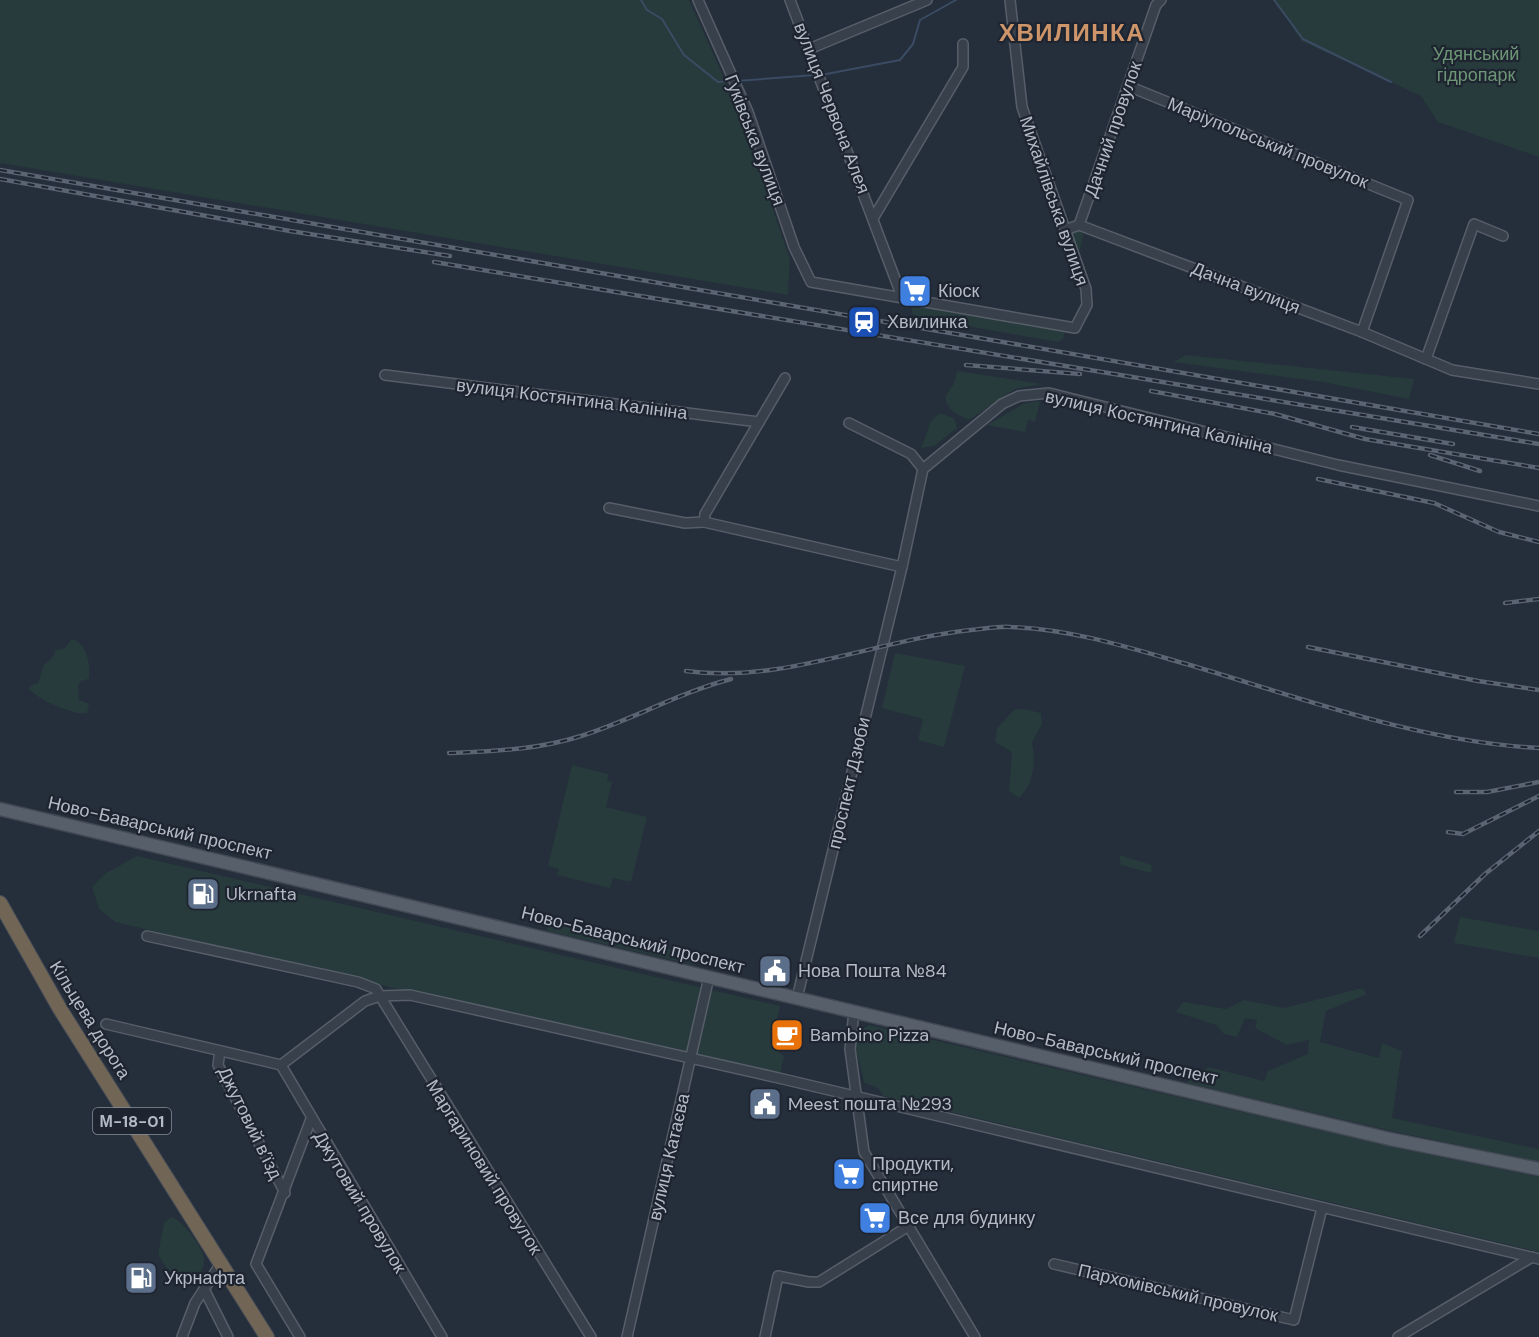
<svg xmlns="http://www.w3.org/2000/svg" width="1539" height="1337" viewBox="0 0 1539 1337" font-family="'DM Sans',sans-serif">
<rect width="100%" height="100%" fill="#252e3b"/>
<g fill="#273a3c">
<path d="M 0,0 L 689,0 L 739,111 L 790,259 L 788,295 L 0,163 Z"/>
<path d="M 1275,0 L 1539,0 L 1539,157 L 1438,122 L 1421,96 L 1301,41 Z"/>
<path d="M 1081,229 L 1084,232 L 1079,254 L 1071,238 L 1072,232 Z"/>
<path d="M 912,304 L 1065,332 L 1063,339 L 1058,342 L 921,318 L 912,314 Z"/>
<path d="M 1186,355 L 1414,379 L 1409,399 L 1323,382 L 1173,362 Z"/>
<path d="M 957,371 L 1042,384 L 1015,389 L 969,420 C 957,414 948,412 945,397 L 954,383 Z"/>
<path d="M 1038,401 L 1040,402 L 1035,422 L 1028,420 L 1025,432 L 987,425 L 1023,404 Z"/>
<path d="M 940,413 L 954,418 L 957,428 L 934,446 L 921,448 L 931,421 Z"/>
<path d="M 72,639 C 87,643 91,665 89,679 L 81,681 L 78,686 L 79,700 L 89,704 L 87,713 C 74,716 37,699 29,689 L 31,685 L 38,683 L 44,665 L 54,656 L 55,650 L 64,649 Z"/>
<path d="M 895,653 L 965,666 L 944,747 L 918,740 L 923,719 L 882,708 Z"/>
<path d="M 1024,709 L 1041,713 L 1042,724 L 1032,742 C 1036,761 1034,784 1019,798 L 1009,791 L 1012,752 L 995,742 L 997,728 L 1014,710 Z"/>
<path d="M 572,765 L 608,774 L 607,781 L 612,782 L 606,807 L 647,817 L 631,882 L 613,878 L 610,888 L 557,875 L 559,869 L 548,866 Z"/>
<path d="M 1119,855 L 1152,865 L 1151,873 L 1121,865 Z"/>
<path d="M 137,856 L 780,1006 L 771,1046 L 784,1056 L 780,1075 L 389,987 L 115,922 L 99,909 L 92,887 L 106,873 Z"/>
<path d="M 1460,917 L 1539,931 L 1539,958 L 1454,943 Z"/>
<path d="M 546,920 L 702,957 L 694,965 L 548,931 Z"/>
<path d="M 1362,988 L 1367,994 L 1326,1011 L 1320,1042 L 1379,1058 L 1382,1043 L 1402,1051 L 1392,1118 L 1539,1149 L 1539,1162 L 1392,1131 L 1187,1083 L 1190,1076 L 1209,1067 L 1264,1081 L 1268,1071 L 1308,1054 L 1309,1040 L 1287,1045 L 1255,1028 L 1257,1020 L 1245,1018 L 1237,1037 L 1224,1034 L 1216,1025 L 1176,1012 L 1183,1002 L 1226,1009 L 1244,1000 L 1284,1008 Z"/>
<path d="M 869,1025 L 1388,1146 L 1539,1177 L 1539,1252 L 883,1096 L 878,1088 L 864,1083 C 862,1067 853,1049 855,1033 Z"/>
<path d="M 171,1217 C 182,1219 202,1247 204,1258 C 205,1266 200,1275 195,1281 C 178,1284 165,1268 158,1254 L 164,1223 Z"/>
</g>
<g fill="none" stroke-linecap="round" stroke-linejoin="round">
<g stroke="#3b4b63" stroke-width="2">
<path d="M 641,0 L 647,10 L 662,19 L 684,55 L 718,82 L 731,81"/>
<path d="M 1274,0 L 1303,39 L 1391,82"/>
<path d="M 821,75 L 900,60 L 913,44 L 920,20 L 956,0"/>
<path d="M 737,81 L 815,75"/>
</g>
<defs>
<g id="minor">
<path d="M 698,0 L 748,112 L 794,247 L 811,282 L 1075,328 L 1087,305 L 1086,289 L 1022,107 L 1010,0"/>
<path d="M 790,0 L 902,297"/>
<path d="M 809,49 L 927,0"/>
<path d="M 1128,86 L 1408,200 L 1362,332"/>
<path d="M 874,217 L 963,67 L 963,44"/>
<path d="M 1079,225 L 1156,5 L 1161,0"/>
<path d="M 1065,230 L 1079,225 L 1362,332 L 1452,370 L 1539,384"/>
<path d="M 1426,359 L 1474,224 L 1503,236"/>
<path d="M 385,375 L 759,422"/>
<path d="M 785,378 L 705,514 L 704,522 L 902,567 L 923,469 L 1002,404 L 1019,396 L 1049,393 L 1338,465 L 1539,506"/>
<path d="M 849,423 L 911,454 L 923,469"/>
<path d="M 609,508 L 685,523 L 704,522"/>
<path d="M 147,936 L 358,982 L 376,989 L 380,996 L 410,995 L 783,1079 L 1539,1259"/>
<path d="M 797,998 L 902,567"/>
<path d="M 854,1012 L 850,1049 L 864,1152 L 975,1337"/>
<path d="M 106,1024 L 281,1065 L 365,1001 L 380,996 L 591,1337"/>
<path d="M 220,1051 L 218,1065 L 285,1193"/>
<path d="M 281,1065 L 442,1337"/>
<path d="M 1054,1264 L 1294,1320 L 1322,1208"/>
<path d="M 204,1289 L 228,1337"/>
<path d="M 182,1337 L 195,1303 L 222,1262"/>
<path d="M 300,1337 L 256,1264 L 311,1119"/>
<path d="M 627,1337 L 709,977"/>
<path d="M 765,1337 L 778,1276 L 809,1282 L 819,1282 L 907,1227"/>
<path d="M 1398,1337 L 1532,1257"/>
</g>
<path id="major" d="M 0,809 L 1390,1139 L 1539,1169"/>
<path id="highway" d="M 0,903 L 60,1009 L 267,1337"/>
</defs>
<use href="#minor" stroke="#575e69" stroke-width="12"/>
<use href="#major" stroke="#424954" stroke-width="15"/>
<use href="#highway" stroke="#444b56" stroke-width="16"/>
<use href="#minor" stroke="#38404b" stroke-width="9"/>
<use href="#major" stroke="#575f6b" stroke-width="12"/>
<use href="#highway" stroke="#716656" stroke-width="14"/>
<defs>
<g id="rail">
<path d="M 0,170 L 1539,434"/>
<path d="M 0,179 L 290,231 L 450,256"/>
<path d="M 434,262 L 1539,444"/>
<path d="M 966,365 L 1080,374"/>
<path d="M 1151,391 L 1275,414 L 1365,439 L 1539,468"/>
<path d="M 1352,427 L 1453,444"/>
<path d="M 1430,455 L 1480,471"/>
<path d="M 1318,479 L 1434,503 L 1499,532 L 1539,542"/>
<path d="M 1505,603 L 1539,599"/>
<path d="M 1308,647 L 1478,681 L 1539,690"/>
<path d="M 686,671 C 782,684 875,640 971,630 C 984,629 998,626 1011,627 C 1070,629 1127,647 1183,663 C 1299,697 1418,742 1539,748"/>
<path d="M 449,753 C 495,751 537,750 581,736 C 632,720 678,693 731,679"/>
<path d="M 1456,792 L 1487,792 L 1539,782"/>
<path d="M 1448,832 L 1463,834 L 1539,796"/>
<path d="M 1420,936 L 1485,874 L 1539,831"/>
</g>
</defs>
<use href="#rail" stroke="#5b6472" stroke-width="4.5"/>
<use href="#rail" stroke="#1e2530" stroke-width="2" stroke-dasharray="7" stroke-linecap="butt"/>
</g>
<defs>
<symbol id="supermarket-square" viewBox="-11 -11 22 22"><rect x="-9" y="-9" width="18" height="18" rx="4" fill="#3f7fe0" stroke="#1e2530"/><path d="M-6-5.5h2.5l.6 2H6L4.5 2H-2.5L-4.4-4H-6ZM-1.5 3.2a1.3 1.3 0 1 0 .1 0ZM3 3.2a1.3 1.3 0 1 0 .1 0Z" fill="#fff"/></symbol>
<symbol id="station-square" viewBox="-11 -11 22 22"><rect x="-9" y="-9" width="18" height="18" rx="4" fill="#1a4fb4" stroke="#1e2530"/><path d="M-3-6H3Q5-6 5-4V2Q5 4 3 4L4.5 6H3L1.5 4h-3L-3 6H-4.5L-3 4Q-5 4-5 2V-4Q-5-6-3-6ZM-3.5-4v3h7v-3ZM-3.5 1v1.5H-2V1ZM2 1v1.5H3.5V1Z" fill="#fff"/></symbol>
<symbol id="fuel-square" viewBox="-11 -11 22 22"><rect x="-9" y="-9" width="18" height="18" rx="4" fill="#5c6f8a" stroke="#1e2530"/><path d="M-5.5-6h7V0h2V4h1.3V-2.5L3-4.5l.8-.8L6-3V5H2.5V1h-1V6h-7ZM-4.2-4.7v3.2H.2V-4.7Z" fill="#fff"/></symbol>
<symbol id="civic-square" viewBox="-11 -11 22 22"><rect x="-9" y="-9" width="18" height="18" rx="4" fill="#5c6f8a" stroke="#1e2530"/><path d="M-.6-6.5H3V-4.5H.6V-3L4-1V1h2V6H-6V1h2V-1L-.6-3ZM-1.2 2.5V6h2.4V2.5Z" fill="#fff"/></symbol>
<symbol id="cafe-square" viewBox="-11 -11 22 22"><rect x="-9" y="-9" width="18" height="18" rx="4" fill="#e8710a" stroke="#1e2530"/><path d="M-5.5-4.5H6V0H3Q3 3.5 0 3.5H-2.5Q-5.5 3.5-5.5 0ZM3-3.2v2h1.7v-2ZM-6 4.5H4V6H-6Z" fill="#fff"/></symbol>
</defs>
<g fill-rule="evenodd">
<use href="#supermarket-square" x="896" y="272" width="38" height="38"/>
<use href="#station-square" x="845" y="303" width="38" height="38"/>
<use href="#fuel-square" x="184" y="875" width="38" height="38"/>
<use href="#civic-square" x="756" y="952" width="38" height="38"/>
<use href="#cafe-square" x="768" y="1016" width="38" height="38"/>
<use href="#civic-square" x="746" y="1085" width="38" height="38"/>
<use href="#supermarket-square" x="830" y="1155" width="38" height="38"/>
<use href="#supermarket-square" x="856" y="1199" width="38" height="38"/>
<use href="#fuel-square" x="122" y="1259" width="38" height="38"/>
</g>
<g text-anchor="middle" stroke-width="4.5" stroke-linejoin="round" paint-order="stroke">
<rect fill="#1e2530" stroke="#878e9a" stroke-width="1.5" x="93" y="1108" width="78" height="26" rx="4.5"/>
<g font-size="16" font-weight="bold" fill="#b4bbc7">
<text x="132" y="1127">М-18-01</text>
</g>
<g font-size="18" fill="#6d9676" stroke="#1e2530">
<text x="1476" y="60">Удянський<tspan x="1476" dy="21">гідропарк</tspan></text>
</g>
<g font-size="18" fill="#b4bbc7" stroke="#1e2530">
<text transform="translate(832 108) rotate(69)" y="6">вулиця Червона Алея</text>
<text transform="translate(1113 129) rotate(-71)" y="6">Дачний провулок</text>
<text transform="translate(755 140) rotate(69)" y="6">Гуківська вулиця</text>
<text transform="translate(1268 143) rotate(22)" y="6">Маріупольський провулок</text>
<text transform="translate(1054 201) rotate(71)" y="6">Михайлівська вулиця</text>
<text transform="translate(1246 288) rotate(21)" y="6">Дачна вулиця</text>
<text transform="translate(572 399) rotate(7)" y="6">вулиця Костянтина Калініна</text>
<text transform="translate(1159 422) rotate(13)" y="6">вулиця Костянтина Калініна</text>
<text transform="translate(849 783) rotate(-77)" y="6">проспект Дзюби</text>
<text transform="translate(160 828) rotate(13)" y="6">Ново-Баварський проспект</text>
<text transform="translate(633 940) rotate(14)" y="6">Ново-Баварський проспект</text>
<text transform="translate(90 1020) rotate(58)" y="6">Кільцева дорога</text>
<text transform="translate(1106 1053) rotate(13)" y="6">Ново-Баварський проспект</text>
<text transform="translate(250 1123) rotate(64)" y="6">Джутовий в’їзд</text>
<text transform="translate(669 1157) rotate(-77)" y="6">вулиця Катаєва</text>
<text transform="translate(484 1167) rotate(58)" y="6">Маргариновий провулок</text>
<text transform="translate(360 1202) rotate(59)" y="6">Джутовий провулок</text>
<text transform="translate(1178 1293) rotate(13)" y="6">Пархомівський провулок</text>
</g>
<g font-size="18" fill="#b4bbc7" stroke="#1e2530" text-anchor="start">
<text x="938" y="297">Кіоск</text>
<text x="887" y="328">Хвилинка</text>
<text x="226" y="900">Ukrnafta</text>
<text x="798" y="977">Нова Пошта №84</text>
<text x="810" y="1041">Bambino Pizza</text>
<text x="788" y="1110">Meest пошта №293</text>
<text x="872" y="1170">Продукти,<tspan x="872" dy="21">спиртне</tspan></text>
<text x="898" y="1224">Все для будинку</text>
<text x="164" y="1284">Укрнафта</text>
</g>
<g font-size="24" font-weight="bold" letter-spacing="1.5" fill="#cd9569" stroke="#1e2530">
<text x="1072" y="41">ХВИЛИНКА</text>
</g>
</g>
</svg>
